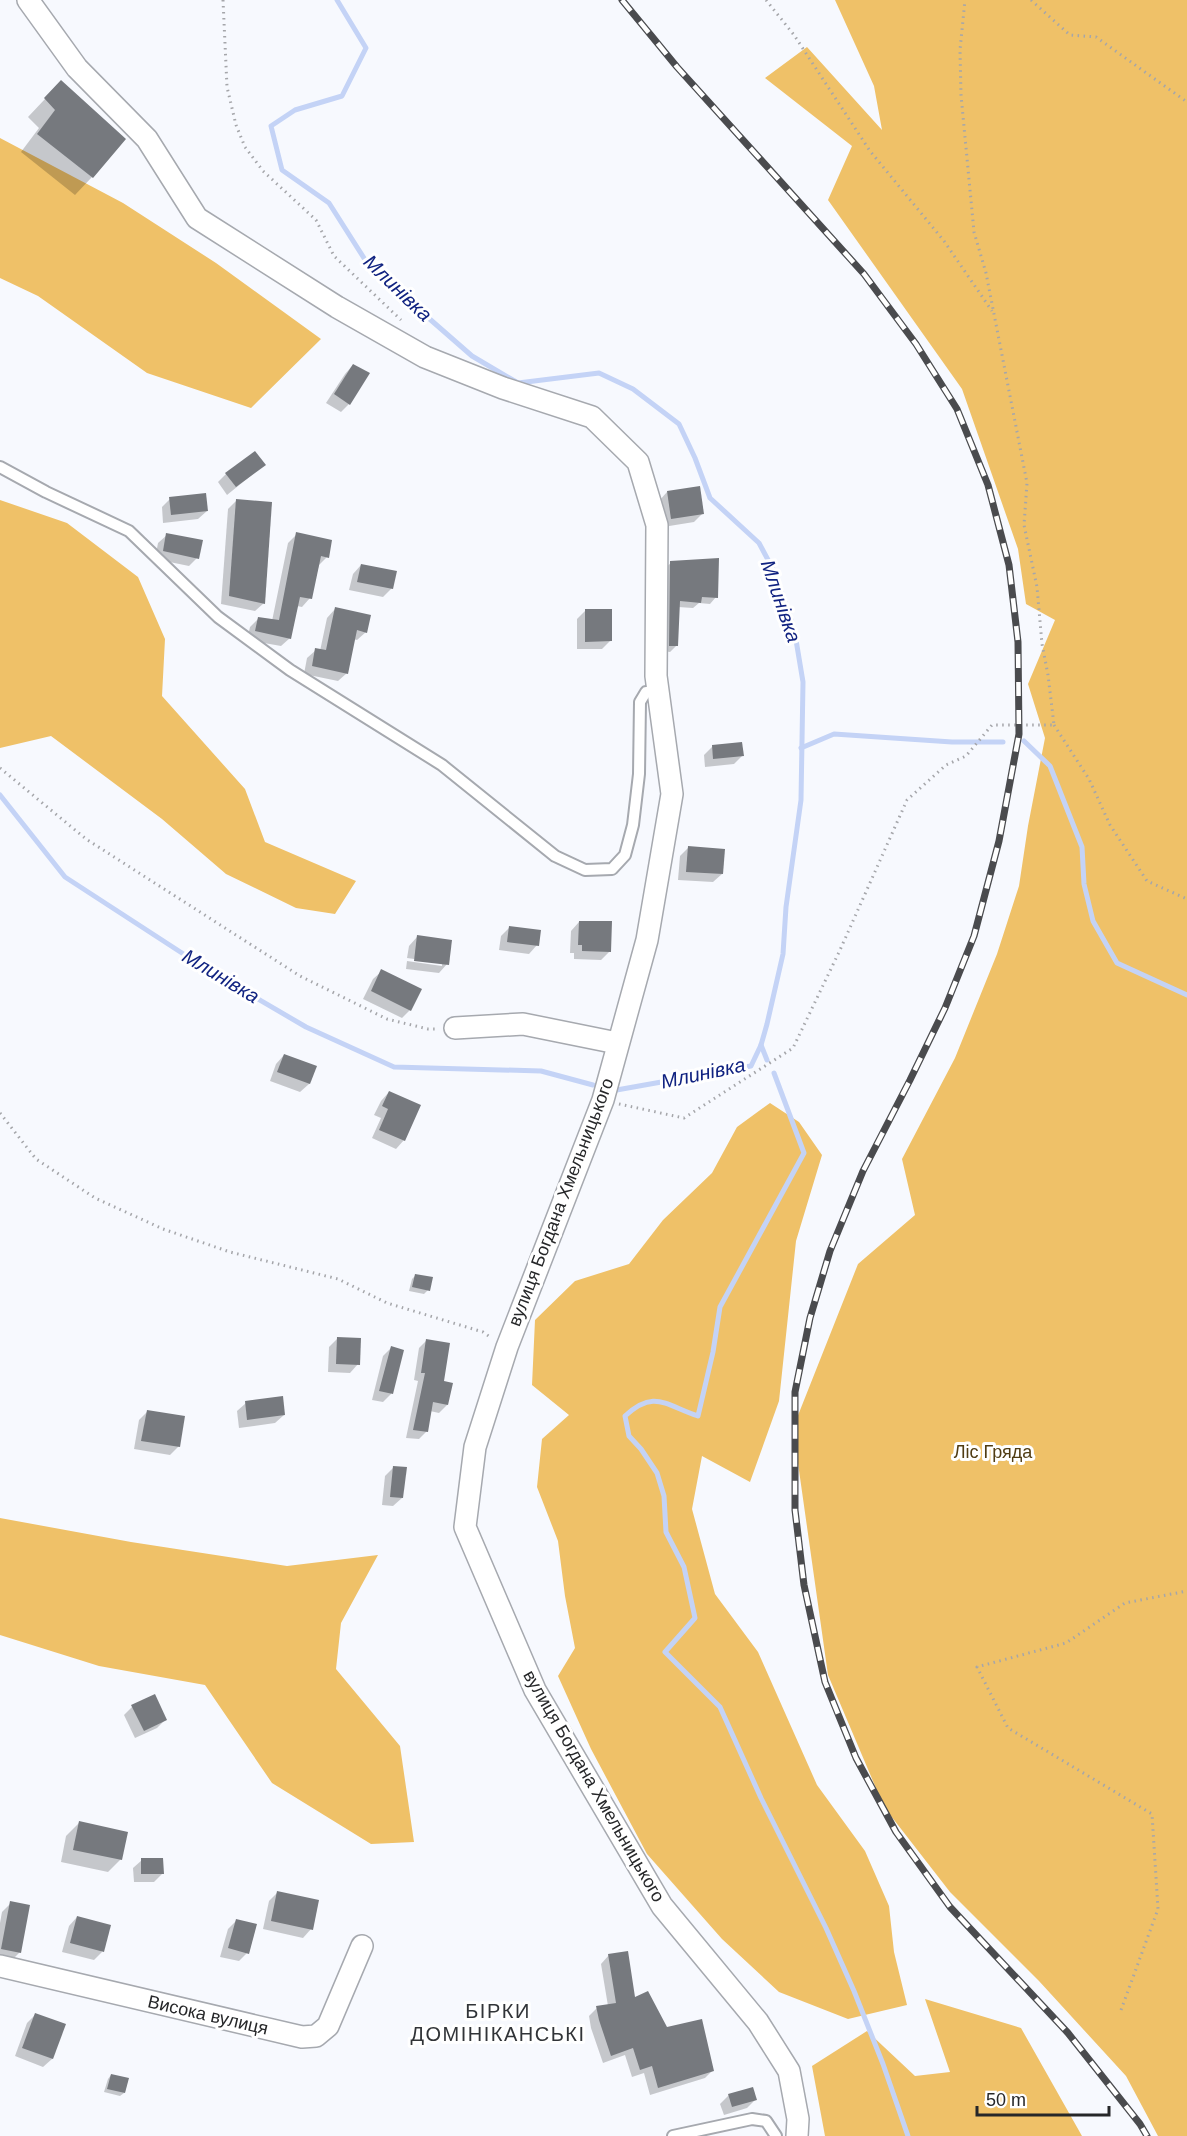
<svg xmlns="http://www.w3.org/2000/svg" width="1187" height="2136" viewBox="0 0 1187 2136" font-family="Arial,sans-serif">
<rect width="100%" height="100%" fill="#f7f9fe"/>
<g fill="#efc168">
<path d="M 835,0 L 1187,0 L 1187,2136 L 1158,2136 L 1126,2076 L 1039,1981 L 950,1892 L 884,1807 L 828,1675 L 793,1428 L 858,1264 L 915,1215 L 902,1159 L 955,1058 L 997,954 L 1019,886 L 1028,826 L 1045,738 L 1028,684 L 1055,620 L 1026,604 L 1018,549 L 962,389 L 828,200 L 852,146 L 765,78 L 807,47 L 882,130 L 874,86 Z"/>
<path d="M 0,138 L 123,203 L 216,263 L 321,339 L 251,408 L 147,373 L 38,296 L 0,278 Z"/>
<path d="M 0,500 L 67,523 L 138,577 L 165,639 L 162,696 L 245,789 L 265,842 L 356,881 L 335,914 L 296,908 L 226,874 L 162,819 L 51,736 L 0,748 Z"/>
<path d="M 770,1103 L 799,1122 L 822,1155 L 796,1241 L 779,1401 L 750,1482 L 702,1456 L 692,1509 L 715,1594 L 758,1652 L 817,1785 L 865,1851 L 889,1906 L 894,1952 L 907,2005 L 848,2019 L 779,1992 L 722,1939 L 647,1854 L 591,1749 L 558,1676 L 575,1648 L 565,1596 L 558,1541 L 537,1487 L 542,1439 L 569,1415 L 532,1385 L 535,1320 L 575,1281 L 629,1264 L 663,1220 L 712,1173 L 737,1127 Z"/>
<path d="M 0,1518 L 131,1542 L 287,1566 L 378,1555 L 341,1623 L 336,1669 L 400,1746 L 414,1842 L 371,1844 L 272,1783 L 205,1685 L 99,1666 L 0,1635 Z"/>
<path d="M 925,1999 L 1021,2028 L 1082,2136 L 825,2136 L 812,2066 L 867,2031 L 915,2076 L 950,2072 Z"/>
</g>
<g fill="#0003">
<path d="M 61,82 L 92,177 L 75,195 L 21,152 L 39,128 L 28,117 Z"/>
<path d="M 353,365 L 349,404 L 341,412 L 326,403 L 345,374 Z"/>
<path d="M 264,465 L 227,495 L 218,482 L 226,474 Z"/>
<path d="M 667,492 L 702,514 L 694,522 L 663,527 L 659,501 Z"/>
<path d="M 170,499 L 207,511 L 198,519 L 163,523 L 162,507 Z"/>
<path d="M 236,501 L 264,603 L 255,611 L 221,604 L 228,509 Z"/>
<path d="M 297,534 L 327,557 L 319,565 L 310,598 L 302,607 L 297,606 L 290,638 L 281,646 L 247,640 L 250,627 L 258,619 L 272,621 L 288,543 Z"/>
<path d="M 167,535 L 197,558 L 189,566 L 155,559 L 158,543 Z"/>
<path d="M 671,563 L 716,597 L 710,604 L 699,603 L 693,608 L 678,607 L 677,645 L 670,652 L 663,651 L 664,569 Z"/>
<path d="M 361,565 L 392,588 L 383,597 L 349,590 L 353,574 Z"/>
<path d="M 335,609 L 366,632 L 357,640 L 353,639 L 347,673 L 338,681 L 304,674 L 307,658 L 316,650 L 320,651 L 327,618 Z"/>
<path d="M 585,611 L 611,640 L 602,649 L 577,649 L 577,619 Z"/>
<path d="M 713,746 L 742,756 L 734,764 L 705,767 L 704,755 Z"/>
<path d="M 688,848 L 722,874 L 713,882 L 678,880 L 680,856 Z"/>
<path d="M 579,922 L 610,951 L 601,960 L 574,959 L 574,953 L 570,953 L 571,931 Z"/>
<path d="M 510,927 L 537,945 L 529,954 L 499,950 L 501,936 Z"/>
<path d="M 417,937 L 447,964 L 439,973 L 406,969 L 407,961 L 442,966 L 442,963 L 407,958 L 409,946 Z"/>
<path d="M 382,971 L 410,1010 L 402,1018 L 363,999 L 373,979 Z"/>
<path d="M 284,1055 L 315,1067 L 309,1084 L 300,1092 L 270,1081 L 276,1064 Z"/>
<path d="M 389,1092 L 404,1140 L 396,1149 L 372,1138 L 381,1118 L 374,1115 L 381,1101 Z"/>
<path d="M 416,1275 L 428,1290 L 424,1294 L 409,1291 L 412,1279 Z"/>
<path d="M 337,1339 L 358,1364 L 350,1373 L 328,1372 L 329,1347 Z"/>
<path d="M 427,1340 L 442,1382 L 447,1405 L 439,1413 L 430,1411 L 427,1431 L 419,1439 L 406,1438 L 418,1381 L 414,1380 L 419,1348 Z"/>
<path d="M 391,1348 L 391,1394 L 383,1402 L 372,1400 L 383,1356 Z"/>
<path d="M 246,1403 L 284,1415 L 275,1423 L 239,1428 L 237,1411 Z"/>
<path d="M 147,1412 L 179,1446 L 170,1455 L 134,1449 L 139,1420 Z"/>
<path d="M 394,1467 L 402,1498 L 393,1506 L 382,1505 L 385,1476 Z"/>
<path d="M 132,1707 L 166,1719 L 157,1728 L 135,1738 L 124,1715 Z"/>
<path d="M 79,1823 L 121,1859 L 108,1872 L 61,1862 L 66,1836 Z"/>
<path d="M 142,1860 L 162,1874 L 154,1882 L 134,1882 L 133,1868 Z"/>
<path d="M 278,1892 L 311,1929 L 303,1938 L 263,1929 L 269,1901 Z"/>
<path d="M 11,1903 L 20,1952 L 11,1961 L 0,1959 L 0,1923 L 2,1912 Z"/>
<path d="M 77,1917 L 102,1952 L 94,1960 L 62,1952 L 69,1926 Z"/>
<path d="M 236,1921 L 247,1953 L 239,1961 L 220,1957 L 228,1929 Z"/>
<path d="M 609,1955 L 634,2000 L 713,2070 L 705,2078 L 650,2095 L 644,2073 L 632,2077 L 625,2055 L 603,2063 L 591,2028 L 589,2016 L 597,2008 L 608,2006 L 601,1964 Z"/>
<path d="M 35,2015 L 64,2025 L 52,2059 L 43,2067 L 15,2056 L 27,2023 Z"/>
<path d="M 111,2075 L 124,2093 L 120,2096 L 104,2092 L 108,2079 Z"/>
<path d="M 729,2095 L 755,2100 L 747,2108 L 724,2115 L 720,2104 Z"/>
</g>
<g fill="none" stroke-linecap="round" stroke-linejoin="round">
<g stroke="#c4d3f6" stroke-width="5">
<path d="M 337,0 L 366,48 L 342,96 L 295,110 L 271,126 L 282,170 L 329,203 L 369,266 L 472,356 L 518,383 L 599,373 L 633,389 L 679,424 L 695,458 L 710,498 L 759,543 L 775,573 L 794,628 L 803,682 L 801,800 L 786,907 L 783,954 L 767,1024 L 761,1045 L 751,1066 L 611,1091"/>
<path d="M 1024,741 L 1050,766 L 1082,847 L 1084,884 L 1093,921 L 1117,963 L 1187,995"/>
<path d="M 801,748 L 834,734 L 952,742 L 1003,742"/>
<path d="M 0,795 L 65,877 L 205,968 L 306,1027 L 394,1067 L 541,1071 L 593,1085"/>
<path d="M 761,1045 L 767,1060"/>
<path d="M 774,1073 L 804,1153 L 720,1307 L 713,1352 L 698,1416 C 665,1405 654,1389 625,1416 L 629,1436 L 641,1449 L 657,1473 L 664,1496 L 666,1532 L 684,1567 L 695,1618 L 665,1652 L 720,1707 L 761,1798 L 826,1928 L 854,1991 L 883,2064 L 908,2136"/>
</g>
</g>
<g fill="#76797e">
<path d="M 61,80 L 126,139 L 93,178 L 37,134 L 55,110 L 44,98 Z"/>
<path d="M 353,364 L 370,373 L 350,405 L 334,394 Z"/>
<path d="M 255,451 L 266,465 L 236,487 L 225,473 Z"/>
<path d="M 700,486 L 704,514 L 671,519 L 667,491 Z"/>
<path d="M 206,493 L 208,511 L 171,515 L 169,497 Z"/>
<path d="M 236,499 L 272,502 L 265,604 L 229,596 Z"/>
<path d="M 296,532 L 332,540 L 329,558 L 321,556 L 312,599 L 300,597 L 291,639 L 255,631 L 258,617 L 279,620 Z"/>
<path d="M 166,533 L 203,540 L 199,559 L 163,551 Z"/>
<path d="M 719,558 L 718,598 L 702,597 L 701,603 L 680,601 L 678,646 L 669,646 L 670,561 Z"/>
<path d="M 361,564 L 397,571 L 393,589 L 357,582 Z"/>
<path d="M 335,607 L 371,615 L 367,633 L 357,630 L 348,674 L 312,666 L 315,648 L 326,650 Z"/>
<path d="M 585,609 L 612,609 L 612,641 L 585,642 Z"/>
<path d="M 742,742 L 744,756 L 713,759 L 712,745 Z"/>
<path d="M 688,846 L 725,849 L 723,874 L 686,872 Z"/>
<path d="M 579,921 L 612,921 L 611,952 L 582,951 L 582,945 L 578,945 Z"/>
<path d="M 509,926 L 541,930 L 539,946 L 507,942 Z"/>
<path d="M 417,935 L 452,940 L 449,965 L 414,961 Z"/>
<path d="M 381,969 L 422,989 L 411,1011 L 371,991 Z"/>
<path d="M 284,1054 L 317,1066 L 310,1084 L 277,1072 Z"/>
<path d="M 389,1091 L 421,1105 L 405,1141 L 379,1130 L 388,1109 L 382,1106 Z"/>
<path d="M 415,1274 L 433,1277 L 430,1291 L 412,1287 Z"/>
<path d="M 337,1337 L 361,1338 L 360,1365 L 336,1364 Z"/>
<path d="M 426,1339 L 450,1343 L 444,1381 L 453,1383 L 448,1405 L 433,1402 L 428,1432 L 413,1430 L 425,1373 L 421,1373 Z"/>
<path d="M 391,1346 L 404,1350 L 393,1394 L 379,1391 Z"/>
<path d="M 283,1396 L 285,1415 L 247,1420 L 245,1401 Z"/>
<path d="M 147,1410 L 185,1416 L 180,1447 L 141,1441 Z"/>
<path d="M 393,1466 L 407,1467 L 403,1498 L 390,1497 Z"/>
<path d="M 155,1694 L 167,1720 L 144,1731 L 131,1705 Z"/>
<path d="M 79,1821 L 128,1832 L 122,1860 L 73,1850 Z"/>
<path d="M 141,1858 L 163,1858 L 164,1874 L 141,1874 Z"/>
<path d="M 277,1891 L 319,1900 L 313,1930 L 271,1921 Z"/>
<path d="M 10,1901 L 30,1905 L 21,1953 L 1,1949 Z"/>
<path d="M 77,1916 L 111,1925 L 104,1952 L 70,1943 Z"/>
<path d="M 236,1919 L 257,1924 L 249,1954 L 228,1948 Z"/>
<path d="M 628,1951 L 635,1997 L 648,1991 L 667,2027 L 702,2019 L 714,2071 L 658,2088 L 652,2066 L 640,2070 L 633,2048 L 611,2056 L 599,2020 L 596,2006 L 616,2003 L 608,1954 Z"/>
<path d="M 35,2013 L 66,2024 L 53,2059 L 22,2048 Z"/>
<path d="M 111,2074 L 129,2078 L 125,2093 L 107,2089 Z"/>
<path d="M 753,2087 L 757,2100 L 732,2107 L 728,2094 Z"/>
</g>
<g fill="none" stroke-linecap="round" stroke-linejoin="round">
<defs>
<g id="service">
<path d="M 0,467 L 46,492 L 129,531 L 218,617 L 290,670 L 442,765 L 555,856 L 585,870 L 612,869 L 625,855 L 633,825 L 639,774 L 640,702 L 646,692 L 658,692"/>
<path d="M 673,2136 L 752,2119 L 766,2121 L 776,2136"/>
</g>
<g id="minor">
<path d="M 28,0 L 77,68 L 147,139 L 197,218 L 337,307 L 425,357 L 503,388 L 592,417 L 638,462 L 657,525 L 656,676 L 672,794 L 647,940 L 603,1100 L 507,1347 L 475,1447 L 465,1527 L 535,1690 L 662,1906 L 758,2022 L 789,2071 L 798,2119 L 797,2136"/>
<path d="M 455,1028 L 523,1024 L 617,1043"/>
<path d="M 0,1966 L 302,2037 L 316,2036 L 328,2026 L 362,1946"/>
</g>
</defs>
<use href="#service" stroke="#a6a9af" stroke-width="14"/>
<use href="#minor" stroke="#a6a9af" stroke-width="24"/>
<g stroke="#a5a6aa" stroke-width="3" stroke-dasharray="1.5 4.5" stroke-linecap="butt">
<path d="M 223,0 L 227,87 L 236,125 L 245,147 L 263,171 L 316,220 L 334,256 L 401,320"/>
<path d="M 766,0 L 794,35 L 870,151 L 944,241 L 992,311"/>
<path d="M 1031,0 L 1070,35 L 1096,37 L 1187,102"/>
<path d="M 1054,725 L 1089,779 L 1110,825 L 1147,881 L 1187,899"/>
<path d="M 0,768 L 86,839 L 300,976 L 387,1019 L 428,1029 L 437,1029"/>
<path d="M 619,1104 L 684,1118 L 793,1048 L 840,950 L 907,800 L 946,765 L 966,756 L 992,725 L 1054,725 L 1048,675 L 1042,644 L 1037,587 L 1024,525 L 1027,483 L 986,273 L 974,232 L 961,95 L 960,50 L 965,0"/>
<path d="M 0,1113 L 36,1159 L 95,1198 L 163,1229 L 230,1252 L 338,1279 L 387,1303 L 483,1332 L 490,1337"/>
<path d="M 1121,2010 L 1158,1909 L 1152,1814 L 1008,1728 L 977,1667 L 1066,1643 L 1125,1603 L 1187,1591"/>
</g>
<use href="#service" stroke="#fff" stroke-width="10"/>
<use href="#minor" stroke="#fff" stroke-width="21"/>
<defs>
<path id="rail" d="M 622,0 L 677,67 L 864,274 L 916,344 L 957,409 L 988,485 L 1009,565 L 1018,642 L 1019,734 L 999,841 L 974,936 L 945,1008 L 910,1080 L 863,1171 L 830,1251 L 810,1318 L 795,1392 L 795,1510 L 804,1585 L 825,1682 L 856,1758 L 896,1832 L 950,1907 L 1068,2033 L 1140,2124 L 1147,2136"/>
</defs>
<use href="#rail" stroke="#4a4b4e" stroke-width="7"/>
<use href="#rail" stroke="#fff" stroke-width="4.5" stroke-dasharray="14" stroke-linecap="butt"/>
</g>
<g text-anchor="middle" stroke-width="6" stroke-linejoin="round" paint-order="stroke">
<g font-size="18" fill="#262729" stroke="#fff">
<text transform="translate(561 1202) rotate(-69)" y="6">вулиця Богдана Хмельницького</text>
<text transform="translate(594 1786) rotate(60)" y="6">вулиця Богдана Хмельницького</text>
<text transform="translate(208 2015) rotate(13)" y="6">Висока вулиця</text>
</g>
<g font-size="18" fill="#503c13" stroke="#fff">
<text x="993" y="1458">Ліс Гряда</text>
</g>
<g font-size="20" font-style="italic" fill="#112381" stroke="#fff">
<text transform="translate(398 288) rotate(44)" y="7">Млинівка</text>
<text transform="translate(781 601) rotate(71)" y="7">Млинівка</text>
<text transform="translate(221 976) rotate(31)" y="7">Млинівка</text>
<text transform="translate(703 1073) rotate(-12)" y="7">Млинівка</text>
</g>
<g font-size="20" letter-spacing="1.5" fill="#313438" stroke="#fff">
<text x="498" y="2018">БІРКИ<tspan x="498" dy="23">ДОМІНІКАНСЬКІ</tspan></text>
</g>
</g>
<path d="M977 2106v9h132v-9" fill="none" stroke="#262729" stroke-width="3"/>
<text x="986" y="2106" font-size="18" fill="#262729" stroke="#ffffff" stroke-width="4.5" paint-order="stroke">50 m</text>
</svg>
